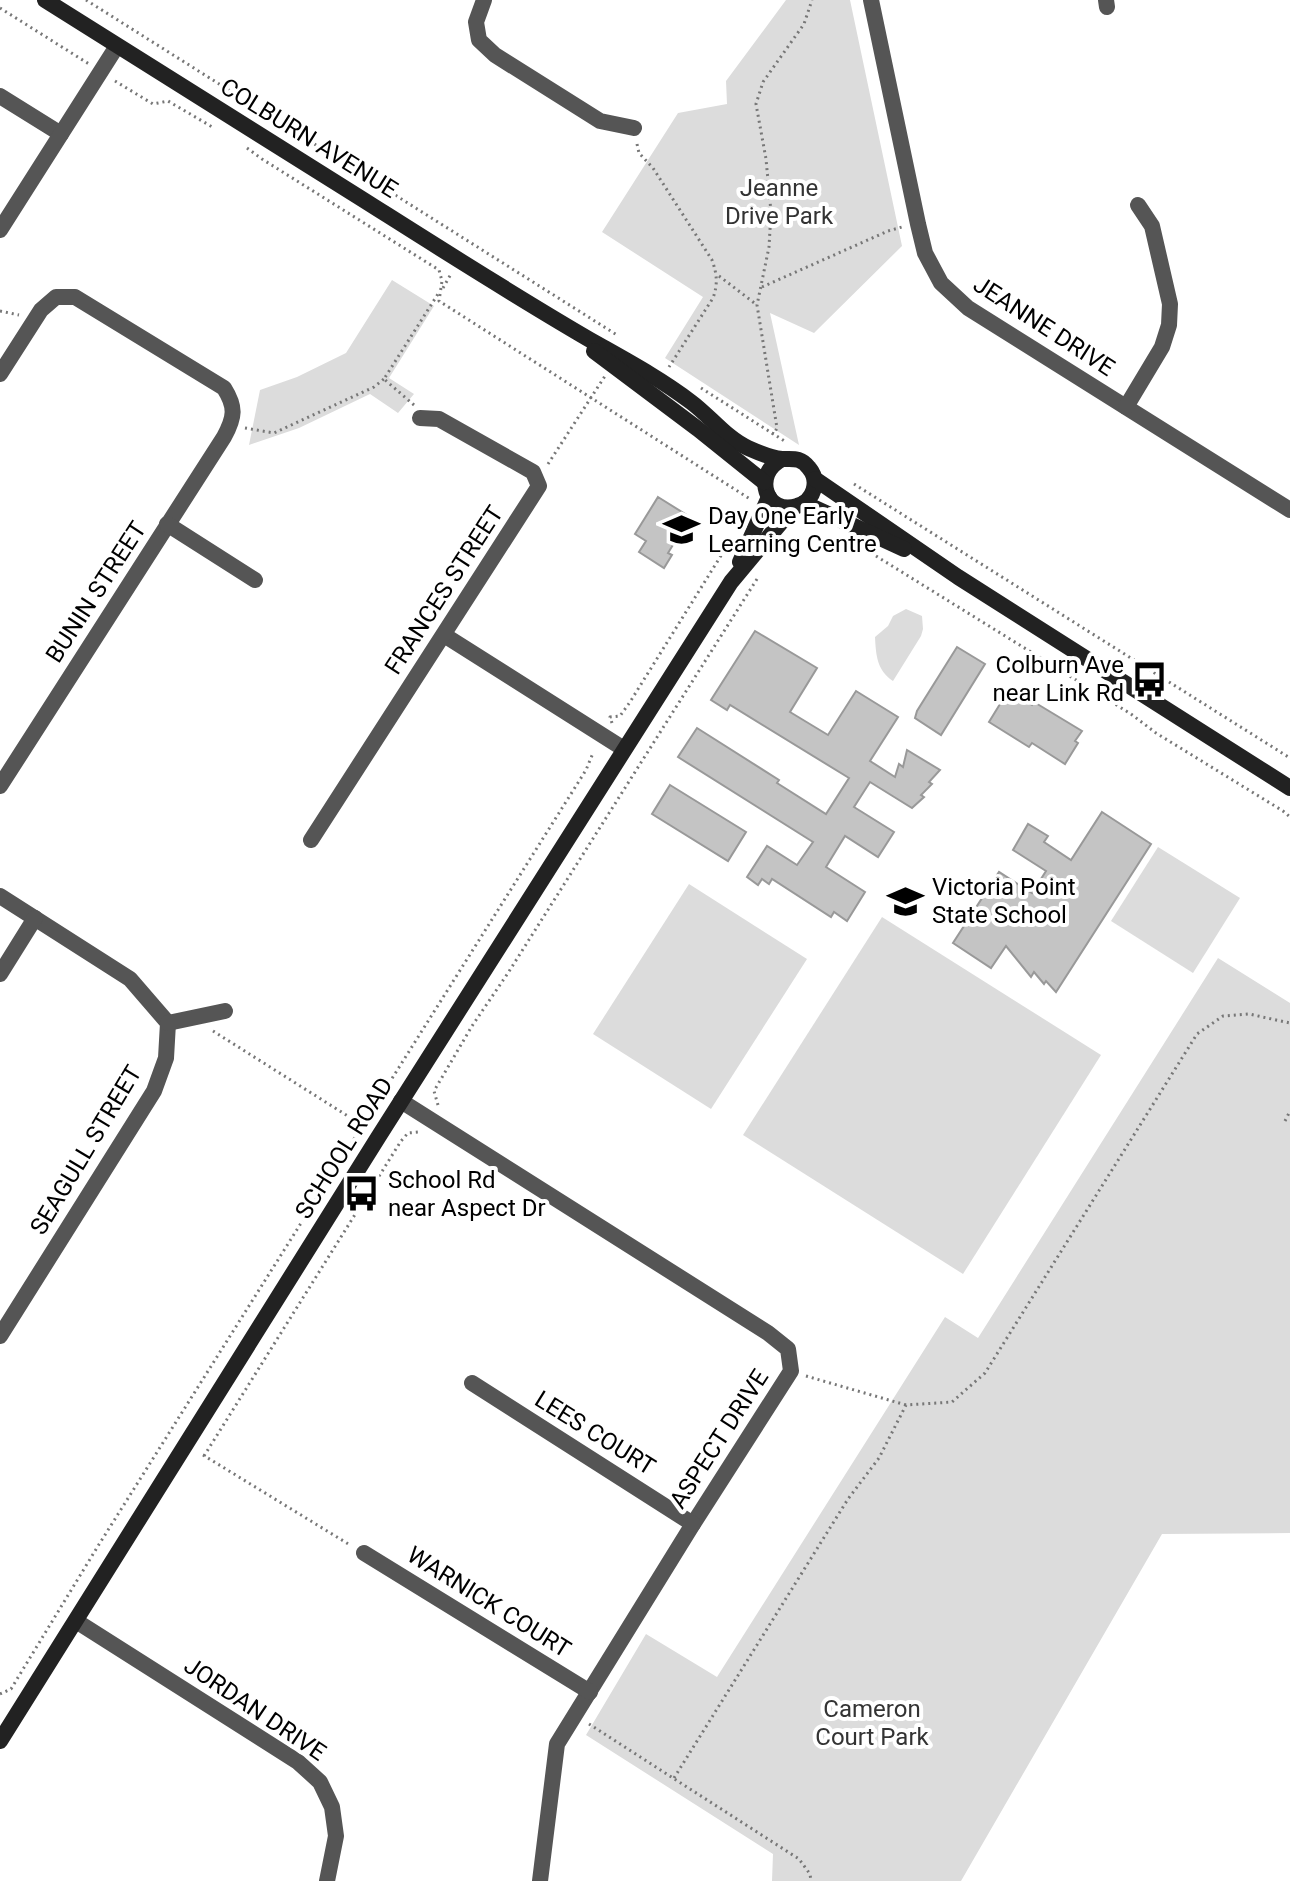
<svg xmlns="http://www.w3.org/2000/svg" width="1290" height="1881" viewBox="0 0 1290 1881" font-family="Roboto,sans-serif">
<rect width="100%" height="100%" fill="#fff"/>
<g fill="#dcdcdc">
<path d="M 786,0 L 850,0 L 902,246 L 814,333 L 770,313 L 799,445 L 665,358 L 703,297 L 602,232 L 678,113 L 727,104 L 726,81 Z"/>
<path d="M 392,280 L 434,306 L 389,378 L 414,394 L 398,413 L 370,394 L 299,428 L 249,445 L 260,390 L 297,377 L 346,353 Z"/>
<path d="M 906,609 L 922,616 L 923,629 L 921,636 L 893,681 C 877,670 876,656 875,637 L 888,626 L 893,616 Z"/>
<path d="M 1158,847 L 1240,898 L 1193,973 L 1111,921 Z"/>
<path d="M 689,884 L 807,959 L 711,1109 L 593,1034 Z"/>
<path d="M 882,917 L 1101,1055 L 963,1274 L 743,1135 Z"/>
<path d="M 1218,958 L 1290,1003 L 1290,1533 L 1162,1534 L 961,1881 L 772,1881 L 773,1854 L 586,1735 L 646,1634 L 717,1677 L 945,1317 L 978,1338 Z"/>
</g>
<g fill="#c4c4c4" stroke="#999" stroke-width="2">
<path d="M 658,497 L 690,517 L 668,553 L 672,555 L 664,568 L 639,552 L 646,541 L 635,534 Z"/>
<path d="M 755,631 L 817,668 L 790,712 L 828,735 L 856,691 L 898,717 L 870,761 L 895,777 L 899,764 L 903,767 L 907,750 L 940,770 L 929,782 L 932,784 L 921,795 L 924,797 L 912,808 L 870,782 L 854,807 L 894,832 L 878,857 L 845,836 L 826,867 L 865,892 L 847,921 L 834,912 L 831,917 L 772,879 L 769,884 L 762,879 L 758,885 L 747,877 L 767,846 L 797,865 L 813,842 L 678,757 L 697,728 L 779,780 L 777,783 L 826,814 L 849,778 L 730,705 L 727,710 L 711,700 Z"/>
<path d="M 957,647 L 985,664 L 941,735 L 915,718 L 917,711 Z"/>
<path d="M 1008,691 L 1032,705 L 1034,702 L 1082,731 L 1075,741 L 1078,743 L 1065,764 L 1032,743 L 1029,747 L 989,722 Z"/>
<path d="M 670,785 L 746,832 L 728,861 L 652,814 Z"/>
<path d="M 1102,812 L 1151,844 L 1056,992 L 1046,981 L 1044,984 L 1034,972 L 1031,977 L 1006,946 L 991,968 L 953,943 L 999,872 L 1032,893 L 1046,871 L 1013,850 L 1028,824 L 1048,836 L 1044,842 L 1071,860 Z"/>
</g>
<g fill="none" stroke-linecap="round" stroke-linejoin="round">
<g stroke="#777" stroke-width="3" stroke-dasharray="2 4" stroke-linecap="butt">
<path d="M 86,0 L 617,335"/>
<path d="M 0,8 L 89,64"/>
<path d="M 115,81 L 153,104 L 168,101 L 214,128"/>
<path d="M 637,144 L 639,153 L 653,168 L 712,260 C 717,274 718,284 713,298 L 669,367"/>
<path d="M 247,148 L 262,159 L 439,270 L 442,281 L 439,301 L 750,499"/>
<path d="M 719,276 L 757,305"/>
<path d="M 762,287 L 888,231 L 902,227"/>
<path d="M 443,288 L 451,274"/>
<path d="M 0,311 L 19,315"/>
<path d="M 701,388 L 786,442"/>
<path d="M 414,405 L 384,379 L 438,294"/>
<path d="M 245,428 L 274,433 L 374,387 L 384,379"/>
<path d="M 772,433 L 774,434 L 777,428 L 757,305 L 769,247 L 771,212 L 766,159 L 756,104 L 763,82 L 804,24 L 812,0"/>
<path d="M 548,464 L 605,376"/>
<path d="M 854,484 L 1290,758"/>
<path d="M 876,556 L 1131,714 L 1156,733 L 1283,811 L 1290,817"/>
<path d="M 612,723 L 610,717 L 620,716 L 630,702 L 727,546"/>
<path d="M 213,1031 L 362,1125"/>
<path d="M 438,1105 L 434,1091 L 472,1026 L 508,973 L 757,579"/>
<path d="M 1285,1121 L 1290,1111"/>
<path d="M 806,1376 L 906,1405"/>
<path d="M 203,1455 L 350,1545"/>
<path d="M 204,1456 L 401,1141 L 408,1133 L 419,1132"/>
<path d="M 0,1694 L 11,1689 L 98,1546 L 586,770 L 593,753"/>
<path d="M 589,1724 L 799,1859 L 810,1874 L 811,1881"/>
<path d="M 674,1778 L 848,1499 L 879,1458 L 906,1405 L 952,1402 L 985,1373 L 1197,1034 L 1223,1016 L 1249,1014 L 1290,1023"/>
</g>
<g stroke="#555" stroke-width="16">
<path d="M 484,0 L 476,22 L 479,40 L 495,55 L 600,121 L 634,128"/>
<path d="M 871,0 L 918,224 L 925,253 L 941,283 L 968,308 L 1290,510"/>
<path d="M 1106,0 L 1107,7"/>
<path d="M 0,96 L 61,134"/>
<path d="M 0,230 L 117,46"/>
<path d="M 0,374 L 41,310 L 56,297 L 75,297 L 224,388 C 236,407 235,417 224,437 L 0,786"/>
<path d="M 1126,407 L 1162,347 L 1169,325 L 1170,304 L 1152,226 L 1138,205"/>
<path d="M 167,524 L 255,580"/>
<path d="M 444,635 L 624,749"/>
<path d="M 311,840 L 539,486 L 533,472 L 439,419 L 420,418"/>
<path d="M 0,896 L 130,979 L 168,1023 L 166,1058 L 154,1091 L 0,1336"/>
<path d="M 0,974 L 35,918"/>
<path d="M 168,1023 L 225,1011"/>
<path d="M 401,1101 L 768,1333 L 788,1349 L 791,1371 L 693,1524 L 557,1744 L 540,1881"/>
<path d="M 472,1383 L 693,1524"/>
<path d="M 364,1553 L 590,1692"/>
<path d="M 76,1621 L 298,1762 L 320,1782 L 332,1807 L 336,1836 L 327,1881"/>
</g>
<g stroke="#222" stroke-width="16">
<path d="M 45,0 C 150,67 256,133 362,199 C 441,249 519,299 599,345 C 631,363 662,380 691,402 C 710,416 726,438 748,448 C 757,452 772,458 782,459 C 793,459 801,457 809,468 C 820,481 814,501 797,506 C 766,516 752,474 782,459"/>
<path d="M 594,351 L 698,429 L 764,482"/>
<path d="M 815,479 L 958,577 L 1290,788"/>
<path d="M 804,503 L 904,549"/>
<path d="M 740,562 L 769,497"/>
<path d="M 0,1741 L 379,1136 L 731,582 L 793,508"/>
</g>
</g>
<defs>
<symbol id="school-bare" viewBox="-9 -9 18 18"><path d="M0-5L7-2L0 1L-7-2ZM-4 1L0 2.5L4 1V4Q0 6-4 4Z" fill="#000" stroke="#fff" stroke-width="2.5" paint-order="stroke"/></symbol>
<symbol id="bus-bare" viewBox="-9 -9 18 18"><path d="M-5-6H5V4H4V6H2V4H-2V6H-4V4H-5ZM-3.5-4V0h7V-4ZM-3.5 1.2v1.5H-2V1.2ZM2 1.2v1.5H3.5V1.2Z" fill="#000" stroke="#fff" stroke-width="2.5" paint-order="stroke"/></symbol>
</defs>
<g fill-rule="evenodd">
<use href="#school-bare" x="656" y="504" width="51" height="51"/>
<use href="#bus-bare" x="1124" y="654" width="51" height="51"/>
<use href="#school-bare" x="880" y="876" width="51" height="51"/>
<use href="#bus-bare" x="336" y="1168" width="51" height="51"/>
</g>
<g text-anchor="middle" stroke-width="8" stroke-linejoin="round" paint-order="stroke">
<g font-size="24" fill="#000" stroke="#fff">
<text transform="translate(309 138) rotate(32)" y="8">COLBURN AVENUE</text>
<text transform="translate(1044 326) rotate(33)" y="8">JEANNE DRIVE</text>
<text transform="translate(444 590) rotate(-57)" y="8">FRANCES STREET</text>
<text transform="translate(96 592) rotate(-57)" y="8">BUNIN STREET</text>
<text transform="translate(344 1148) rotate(-58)" y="8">SCHOOL ROAD</text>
<text transform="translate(86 1150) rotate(-59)" y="8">SEAGULL STREET</text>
<text transform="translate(595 1433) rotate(32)" y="8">LEES COURT</text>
<text transform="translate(719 1439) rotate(-57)" y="8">ASPECT DRIVE</text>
<text transform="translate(489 1602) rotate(32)" y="8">WARNICK COURT</text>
<text transform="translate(255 1709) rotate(34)" y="8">JORDAN DRIVE</text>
</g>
<g font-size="24" fill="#333" stroke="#fff">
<text x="779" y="196">Jeanne<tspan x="779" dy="28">Drive Park</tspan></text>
<text x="872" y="1717">Cameron<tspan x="872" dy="28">Court Park</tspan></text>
</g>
<g font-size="24" fill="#000" stroke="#fff" text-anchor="start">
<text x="708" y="524">Day One Early<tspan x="708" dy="28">Learning Centre</tspan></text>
<text x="1124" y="673" text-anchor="end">Colburn Ave<tspan x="1124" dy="28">near Link Rd</tspan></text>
<text x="932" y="895">Victoria Point<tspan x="932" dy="28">State School</tspan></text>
<text x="388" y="1188">School Rd<tspan x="388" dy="28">near Aspect Dr</tspan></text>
</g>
</g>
</svg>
